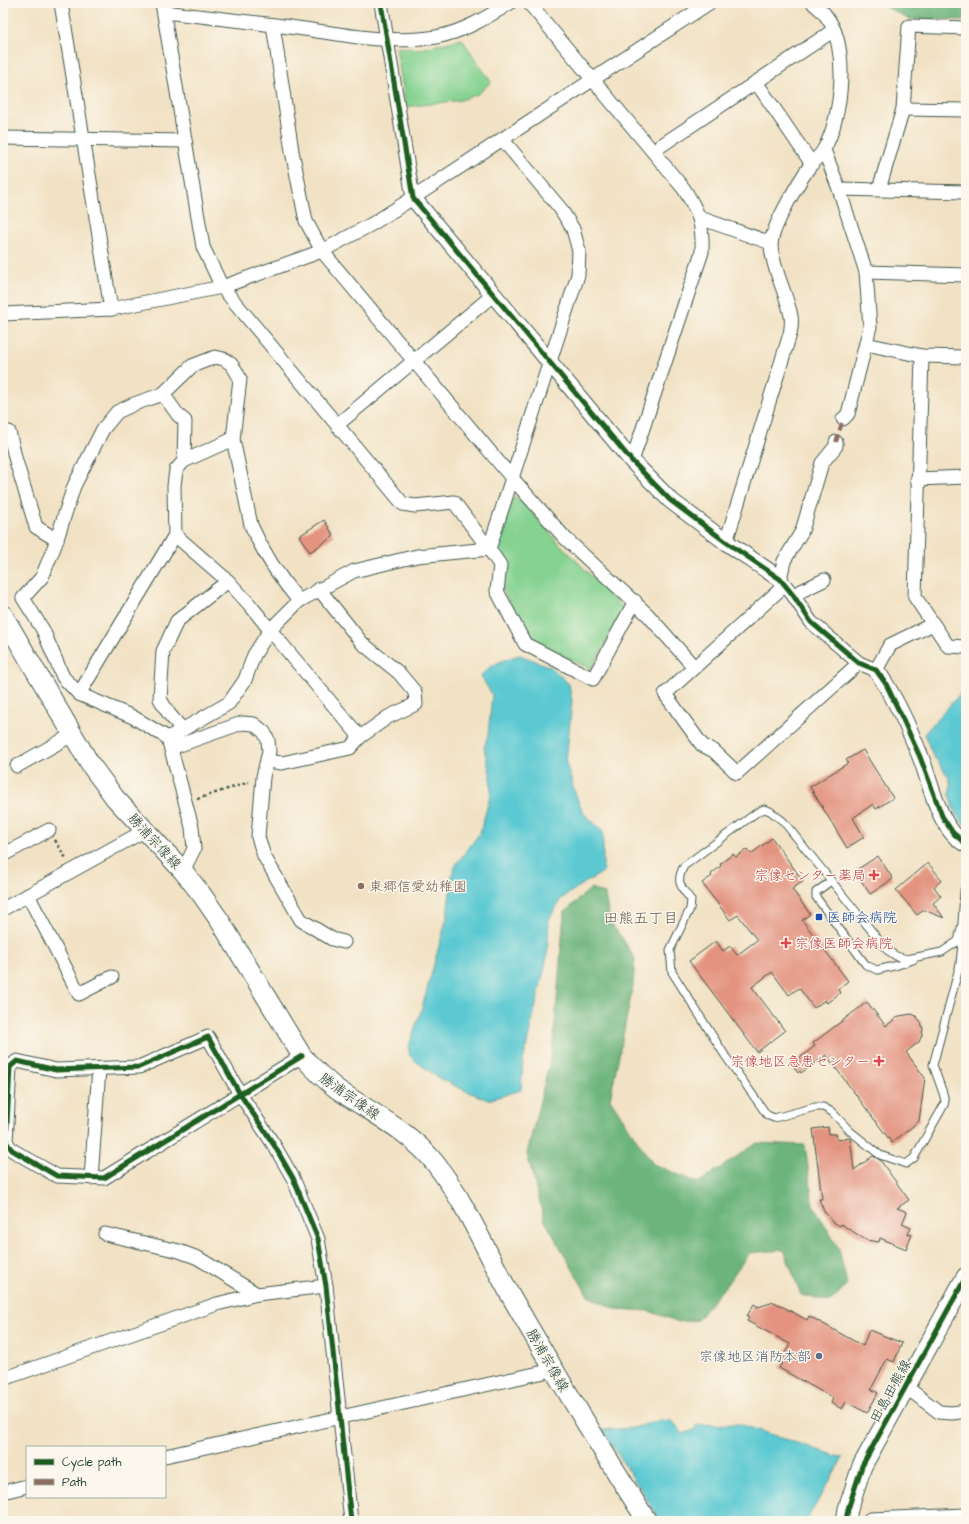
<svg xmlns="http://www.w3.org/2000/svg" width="969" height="1524" viewBox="0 0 969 1524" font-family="'Architects Daughter','Klee One',sans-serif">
<rect width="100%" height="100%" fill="#fbf7ec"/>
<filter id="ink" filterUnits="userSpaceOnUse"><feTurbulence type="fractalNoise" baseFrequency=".025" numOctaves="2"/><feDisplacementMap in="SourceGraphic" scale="8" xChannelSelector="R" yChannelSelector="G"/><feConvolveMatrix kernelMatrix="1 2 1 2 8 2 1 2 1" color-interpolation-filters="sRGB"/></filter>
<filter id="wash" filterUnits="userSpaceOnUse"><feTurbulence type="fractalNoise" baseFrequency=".012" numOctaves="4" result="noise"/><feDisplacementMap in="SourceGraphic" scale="16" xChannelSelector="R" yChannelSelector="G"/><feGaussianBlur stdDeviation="0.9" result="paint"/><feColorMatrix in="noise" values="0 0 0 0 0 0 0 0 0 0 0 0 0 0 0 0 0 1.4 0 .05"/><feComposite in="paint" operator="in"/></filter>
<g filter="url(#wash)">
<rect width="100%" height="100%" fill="#f2e2c5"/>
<g fill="#85d291" stroke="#528862">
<path d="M 462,39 L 491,82 L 478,94 L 461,100 L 406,107 L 396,47 L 420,49 Z"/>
<path d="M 513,498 L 520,498 L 556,540 L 625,610 L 591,669 L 529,639 L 503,590 L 496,546 Z"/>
</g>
<g fill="#6cb47b" stroke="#467858">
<path d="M 880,3 L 966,3 L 966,20 L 908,19 Z"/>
<path d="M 591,888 L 605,894 L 610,923 L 623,939 L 635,959 L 633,986 L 610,1099 L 653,1164 L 698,1183 L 757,1143 L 805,1145 L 813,1205 L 839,1249 L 847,1284 L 831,1302 L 801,1295 L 784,1250 L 749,1253 L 727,1284 L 697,1320 L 679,1322 L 649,1311 L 615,1309 L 588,1296 L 544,1219 L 527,1154 L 553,1048 L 564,913 Z"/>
</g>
<g fill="#5cc9d2" stroke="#3e8383">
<path d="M 520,655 L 551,667 L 569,684 L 572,701 L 566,763 L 574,790 L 583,813 L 603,831 L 603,872 L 578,887 L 561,899 L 549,919 L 547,957 L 523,1061 L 521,1090 L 488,1100 L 457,1087 L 440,1079 L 413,1059 L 409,1054 L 409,1046 L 422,1008 L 447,917 L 452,874 L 457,863 L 480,833 L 491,793 L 490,773 L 484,748 L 488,735 L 492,695 L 481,676 C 490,664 505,659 520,655 Z"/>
<path d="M 966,687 L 966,826 L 955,813 L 949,795 L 951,785 L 948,776 L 935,758 L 934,758 L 924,734 Z"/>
<path d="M 670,1420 L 676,1425 L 683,1434 L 694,1430 L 697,1425 L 739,1424 L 843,1458 L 806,1521 L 661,1521 L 602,1430 L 633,1428 L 657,1421 Z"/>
</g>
<g id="blocks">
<g fill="#e3937f">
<path d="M 324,520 L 334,536 L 310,552 L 299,536 Z"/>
<path d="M 863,750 L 893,798 L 876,809 L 873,804 L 853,818 L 864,837 L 847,848 L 810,787 L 848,763 L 846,760 Z"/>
<path d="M 772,838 L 803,881 L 792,889 L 810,914 L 802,920 L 848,981 L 838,989 L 840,993 L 827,1003 L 825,1000 L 814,1008 L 799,988 L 789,995 L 772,972 L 752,987 L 785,1031 L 757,1052 L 689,961 L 716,941 L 723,951 L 730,946 L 737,955 L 757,940 L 738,915 L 730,920 L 702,883 L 712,876 L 711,874 L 721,866 L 720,864 L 733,854 L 736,857 L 747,849 L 751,854 Z"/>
<path d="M 878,856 L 893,879 L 870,894 L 855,871 Z"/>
<path d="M 928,863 L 942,880 L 934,887 L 941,896 L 933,903 L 944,918 L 924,910 L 917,915 L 896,890 Z"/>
<path d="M 867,1002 L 886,1026 L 899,1016 L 912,1014 L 916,1016 L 921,1022 L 923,1029 L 922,1035 L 919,1042 L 906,1052 L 925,1078 L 919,1121 L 892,1143 L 826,1055 L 801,1073 L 800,1071 L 798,1073 L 792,1064 L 815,1046 L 813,1043 Z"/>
<path d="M 828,1127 L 829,1134 L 836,1134 L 837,1140 L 850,1138 L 854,1170 L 873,1156 L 880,1160 L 909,1200 L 897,1208 L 907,1212 L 902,1224 L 911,1228 L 908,1234 L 912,1235 L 906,1249 L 880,1238 L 879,1242 L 866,1240 L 841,1224 L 840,1226 L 833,1222 L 824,1211 L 819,1199 L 822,1199 L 813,1129 Z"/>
<path d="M 774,1302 L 807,1320 L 809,1316 L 863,1346 L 869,1330 L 902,1343 L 894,1362 L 887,1359 L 871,1389 L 878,1393 L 867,1413 L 846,1402 L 842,1409 L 831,1403 L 833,1398 L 779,1368 L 784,1360 L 782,1358 L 790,1344 L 747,1321 L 749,1317 L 747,1316 L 754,1304 L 758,1307 Z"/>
</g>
</g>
</g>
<g filter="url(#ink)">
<use href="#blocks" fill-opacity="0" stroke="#3f564a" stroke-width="1"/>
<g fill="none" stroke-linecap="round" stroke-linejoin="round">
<defs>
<g id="service">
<path d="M 831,881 L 816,892 L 816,897 L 866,965 L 877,970 L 898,965 L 913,960"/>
<path d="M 962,924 L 958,941 L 942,952 L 907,959 L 896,956 L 887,950 L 783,821 L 770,811 L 764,809 L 756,813 L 684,866 C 675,882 681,887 691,900 L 690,909 L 670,950 L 672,972 L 726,1057 L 767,1115 L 774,1118 L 778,1117 L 815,1107 L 823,1107 L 832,1112 L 850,1131 L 880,1155 L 906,1164 L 914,1158 L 944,1105 L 945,1101 L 943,1093 L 933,1065 L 960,964 L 962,943 L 962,924 L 964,891 L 966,885"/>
</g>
<g id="minor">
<path d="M 61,3 L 111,309"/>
<path d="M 162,3 L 203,247 L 222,287 L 403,504 L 415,506 L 454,502 L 489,549 L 500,565 L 497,591 L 525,644 L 593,679 L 635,601"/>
<path d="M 381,3 L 413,198"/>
<path d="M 529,3 L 684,189 C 699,213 703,223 702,252 L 632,461"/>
<path d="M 164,12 C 208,17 253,22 297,28 C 342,34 389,45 436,37 C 463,32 486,18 510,3"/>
<path d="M 273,25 L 292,151 L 306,221 L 322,251 L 512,478 L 565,538 L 648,615 L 694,667"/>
<path d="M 756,82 L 812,164"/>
<path d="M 903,109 L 966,110"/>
<path d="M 3,138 L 185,141"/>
<path d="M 824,150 L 839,189 L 866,272 L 870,327 L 848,414 L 843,419"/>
<path d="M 653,151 L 834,30"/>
<path d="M 839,189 L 966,192"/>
<path d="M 879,189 L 903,109 L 909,26 L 966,28"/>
<path d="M 700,218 L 771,243"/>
<path d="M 866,272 L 966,275"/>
<path d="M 3,314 L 111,309 L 222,287 L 322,251 L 372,224 L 413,198 L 709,3"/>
<path d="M 866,344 L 922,356 L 966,357"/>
<path d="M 922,356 L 915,597 L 948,646 L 966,647"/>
<path d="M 163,394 L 178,415 L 185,421 L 184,461"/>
<path d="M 337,425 L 493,295"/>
<path d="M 9,432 L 16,461 L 36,527 L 57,540"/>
<path d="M 836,442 L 836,446 L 822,463 L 802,531 L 784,561 L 780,579 L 793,595 L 811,622 L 859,663 L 876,670 L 890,645 L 933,624"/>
<path d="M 917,479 L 966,477"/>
<path d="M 175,535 L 228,581 L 250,605 L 270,630 L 360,737"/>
<path d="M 726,542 L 790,334 C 791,329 792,322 791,316 C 787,294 771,265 771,244 C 772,226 801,178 812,163 C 816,159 821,155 824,149 C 842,118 850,46 826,16 C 823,11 817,7 813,3"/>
<path d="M 489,549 L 578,275 L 579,251 L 573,229 L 560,208 L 502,139"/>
<path d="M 785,585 L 665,694 L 702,745 L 714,751 L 737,773 L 859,663"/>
<path d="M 793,595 L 824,580"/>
<path d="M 79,694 L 63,677 L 43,630 L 23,598 L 42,577 L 55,545 L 74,486 L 103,429 L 117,412 L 134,404 L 163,394 L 192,366 L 215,357 L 224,359 L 231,364 L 236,371 L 240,379 L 233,439 L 251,525 C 263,553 279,577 299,601"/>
<path d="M 182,729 L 169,714 L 160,699 L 163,651 L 177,621 L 228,581"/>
<path d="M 168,738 L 229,703 L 245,680 L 254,655 L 270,630 L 299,601 L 354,571 L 417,556 L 489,549"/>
<path d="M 171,748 L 242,723 L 254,724 L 264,732 L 268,740 L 269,751 L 263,777 L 258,837 L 264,856 L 301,920 L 332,939 L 344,942"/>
<path d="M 267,761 L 282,763 L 350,748 L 360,737 L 388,717 L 416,704 L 415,692 L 399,673 L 362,643 L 319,589"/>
<path d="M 17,766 L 72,735"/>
<path d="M 3,855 L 49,830"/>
<path d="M 183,871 L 194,849 L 192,827 L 168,738 L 133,717 L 79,694 L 175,535 L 174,486 L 176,470 L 184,461 L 233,439"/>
<path d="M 28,895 L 79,994 L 112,977"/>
<path d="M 3,909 L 144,831"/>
<path d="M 302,1056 L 104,1178 L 57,1176 L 12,1150 L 6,1142 L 10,1067 L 17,1061 L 56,1070 L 139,1067 L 208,1037 L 240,1094 L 274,1145 L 293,1178 L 318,1239 L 326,1286 L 351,1521"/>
<path d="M 91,1178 L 99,1069"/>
<path d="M 105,1234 L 179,1251 L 198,1258 L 257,1294"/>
<path d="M 3,1379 L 217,1304 L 257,1294 L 326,1286"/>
<path d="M 906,1387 L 939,1412 L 952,1413 L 966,1411"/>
<path d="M 165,1456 L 553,1370"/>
<path d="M 3,1492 L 27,1486"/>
<path d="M 870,1519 L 966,1515"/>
</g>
<g id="tertiary">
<path d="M 413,198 L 632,461 L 670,500 L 726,542 L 780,579"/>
<path d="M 876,670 C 895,696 909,728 921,758 C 931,784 939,830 966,844"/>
</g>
<g id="secondary">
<path d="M 3,615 L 90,764 L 115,798 L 183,871 L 202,895 L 220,921 L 302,1056 C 313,1068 324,1079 337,1089 C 371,1113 409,1130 435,1163 C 467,1204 486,1252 511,1296 C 555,1373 600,1447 647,1521"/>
<path d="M 846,1521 L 848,1509 L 862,1466 L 966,1277"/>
</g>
</defs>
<use href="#service" stroke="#3f564a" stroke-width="9"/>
<use href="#minor" stroke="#3f564a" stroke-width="15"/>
<use href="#tertiary" stroke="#3f564a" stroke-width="18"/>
<use href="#secondary" stroke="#3f564a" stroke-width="21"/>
<g stroke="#3f564a" stroke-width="2.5" stroke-dasharray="3 3" stroke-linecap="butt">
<path d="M 197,799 L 249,782"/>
<path d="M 55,840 L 67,860"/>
</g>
<use href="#service" stroke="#fff" stroke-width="7"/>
<use href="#minor" stroke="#fff" stroke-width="13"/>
<use href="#tertiary" stroke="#fff" stroke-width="16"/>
<use href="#secondary" stroke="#fff" stroke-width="19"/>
<path stroke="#8d6e63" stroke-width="4" stroke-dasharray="8 4" stroke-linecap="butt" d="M 836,442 L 843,419"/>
<defs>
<g id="cycleway">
<path d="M 381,3 L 413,198 L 632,461 L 670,500 L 726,542 L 780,579 L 793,595 L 811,622 L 859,663 L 876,670 L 886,684 L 900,713 L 920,757 L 942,816 L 953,833 L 966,844"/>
<path d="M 302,1056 L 104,1178 L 57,1176 L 12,1150 L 6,1142 L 10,1067 L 17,1061 L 56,1070 L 139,1067 L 208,1037 L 240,1094 L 274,1145 L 293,1178 L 318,1239 L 326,1286 L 351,1521"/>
<path d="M 846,1521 L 848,1509 L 862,1466 L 966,1277"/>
</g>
</defs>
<use href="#cycleway" stroke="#fbf7ec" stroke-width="8"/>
<use href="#cycleway" stroke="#1b5e20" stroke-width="5"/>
</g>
</g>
<g fill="#e0444e" stroke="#fbf7ec" stroke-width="1.5">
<path d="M872 869h4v4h4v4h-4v4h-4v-4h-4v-4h4z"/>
<path d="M784 937h4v4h4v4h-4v4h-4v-4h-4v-4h4z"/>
<path d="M877 1055h4v4h4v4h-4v4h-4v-4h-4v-4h4z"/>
</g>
<circle fill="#8d6e63" stroke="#fbf7ec" stroke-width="1.5" cx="361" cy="886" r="4"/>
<rect fill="#1a4fb4" stroke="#fbf7ec" stroke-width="1.5" x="815" y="913" width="8" height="8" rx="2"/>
<circle fill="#5c6f8a" stroke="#fbf7ec" stroke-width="1.5" cx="819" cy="1356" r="4"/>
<g text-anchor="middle" stroke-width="3" stroke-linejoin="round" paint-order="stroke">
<g font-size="14" fill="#1f3d34" stroke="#fbf7ec">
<text transform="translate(155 841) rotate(47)" y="5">勝浦宗像線</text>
<text transform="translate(350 1096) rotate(35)" y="5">勝浦宗像線</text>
<text transform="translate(548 1360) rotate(60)" y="5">勝浦宗像線</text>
<text transform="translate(890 1391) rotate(-61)" y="5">田島田熊線</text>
</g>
<g font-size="14" fill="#be3a42" stroke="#fbf7ec" text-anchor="end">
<text x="866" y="880">宗像センター薬局</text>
<text x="795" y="948" text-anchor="start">宗像医師会病院</text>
<text x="870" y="1066">宗像地区急患センター</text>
</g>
<g font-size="14" fill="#785e54" stroke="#fbf7ec" text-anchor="start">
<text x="369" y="891">東郷信愛幼稚園</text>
</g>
<g font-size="14" fill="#164399" stroke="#fbf7ec" text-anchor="start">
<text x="827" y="922">医師会病院</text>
</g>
<g font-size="14" fill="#4e5e75" stroke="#fbf7ec" text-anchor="end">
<text x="811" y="1361">宗像地区消防本部</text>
</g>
<g font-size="15" fill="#645b4e" stroke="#fbf7ec">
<text x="641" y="923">田熊五丁目</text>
</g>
</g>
<rect width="969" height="1524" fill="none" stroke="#fbf7ec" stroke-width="16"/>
<rect x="26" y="1446" width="140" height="52" fill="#fbf7ec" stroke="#a3ada2"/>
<rect x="34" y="1459" width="20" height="6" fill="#1b5e20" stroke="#a3ada2"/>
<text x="62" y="1466" font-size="12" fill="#1f3d34">Cycle path</text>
<rect x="34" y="1479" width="20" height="6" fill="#8d6e63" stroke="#a3ada2"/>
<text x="62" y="1486" font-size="12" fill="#1f3d34">Path</text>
</svg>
